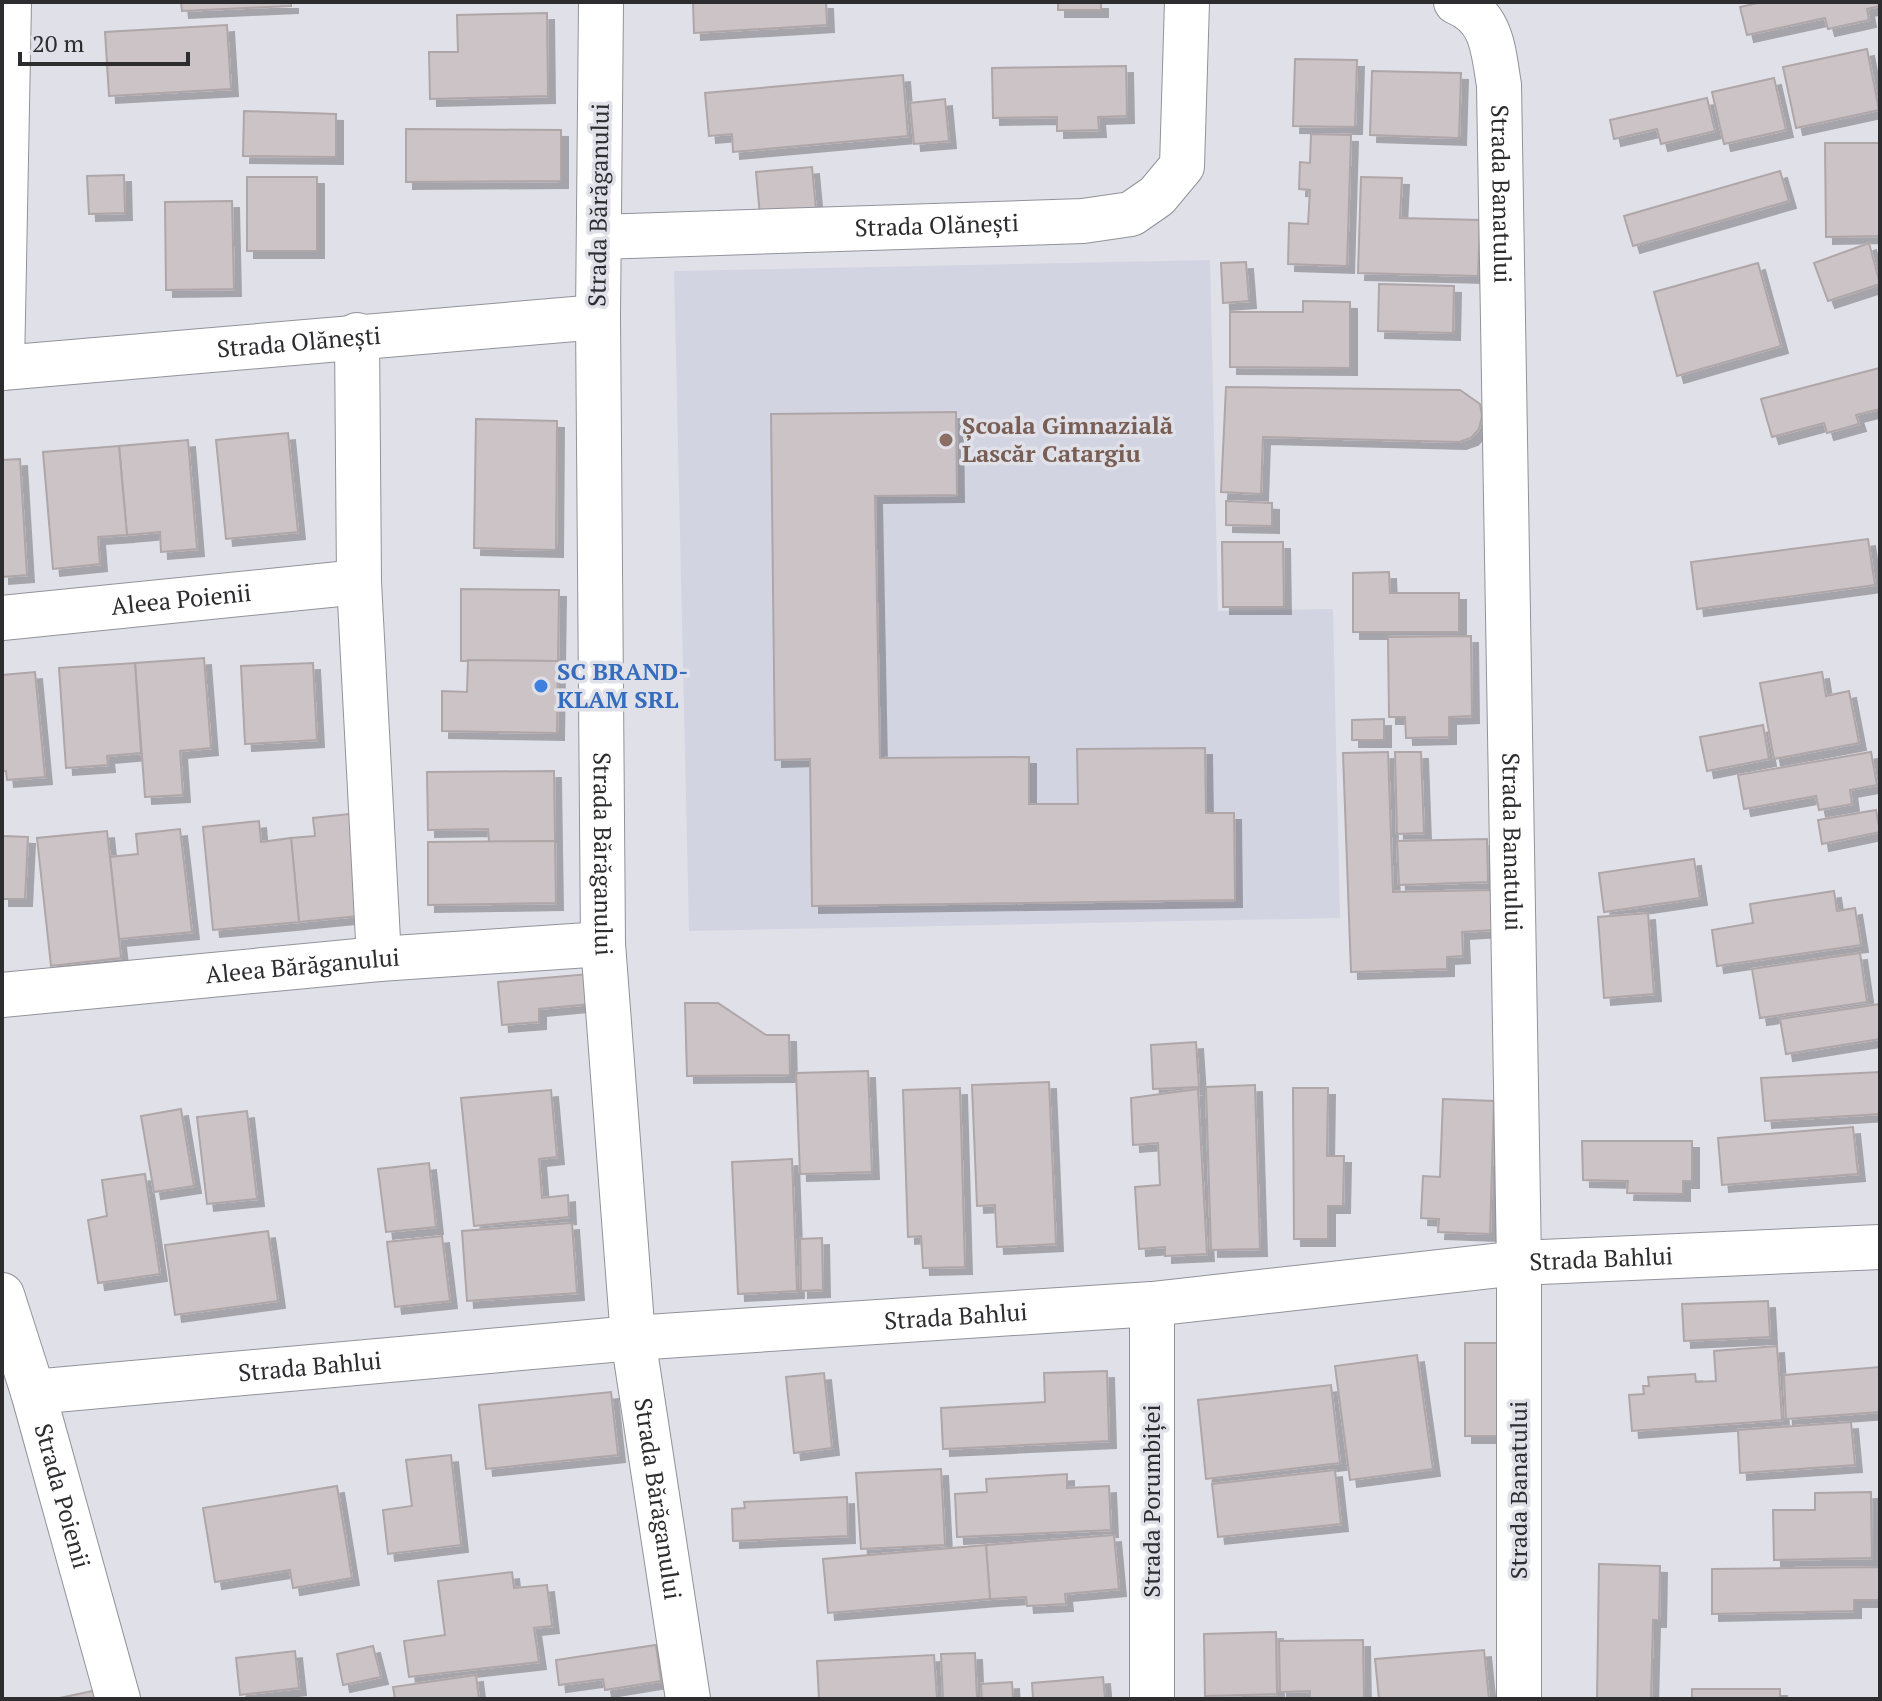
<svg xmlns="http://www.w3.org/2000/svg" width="1882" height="1701" viewBox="0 0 1882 1701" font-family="'PT Serif',serif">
<defs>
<filter id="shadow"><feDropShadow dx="7" dy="7" stdDeviation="0" flood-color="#0004"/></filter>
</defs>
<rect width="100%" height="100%" fill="#e0e0e8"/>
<path fill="#d3d4e2" d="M 1210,260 L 1218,611 L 1333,609 L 1340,918 L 689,931 L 674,271 Z"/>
<g fill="#ccc3c6" stroke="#afa6a8" stroke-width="2" filter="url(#shadow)">
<path d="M 181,2 L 291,2 L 291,6 L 182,11 Z"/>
<path d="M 693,2 L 826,2 L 827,25 L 694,33 Z"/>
<rect x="1058" y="2" width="43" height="8"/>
<path d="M 1762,2 L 1880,2 L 1880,6 L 1867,9 L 1869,20 L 1828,29 L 1825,18 L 1747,35 L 1740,7 Z"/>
<path d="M 547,13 L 548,96 L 430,99 L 429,52 L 458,52 L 457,15 Z"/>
<path d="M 227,25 L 231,89 L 109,96 L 105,32 Z"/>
<path d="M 1867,49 L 1879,110 L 1796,128 L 1783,67 Z"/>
<path d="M 1295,59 L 1357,60 L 1355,127 L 1293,126 Z"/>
<path d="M 1126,66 L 1127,116 L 1098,117 L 1099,130 L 1057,131 L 1057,117 L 993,118 L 992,68 Z"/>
<path d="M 1372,71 L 1461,73 L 1459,138 L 1370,135 Z"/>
<path d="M 903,75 L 908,136 L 733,152 L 732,134 L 709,136 L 705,93 Z"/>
<path d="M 1774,78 L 1786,130 L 1724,144 L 1712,92 Z"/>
<path d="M 1707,98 L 1715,131 L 1661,144 L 1657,129 L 1614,139 L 1610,120 Z"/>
<path d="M 945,99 L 949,141 L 914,144 L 910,103 Z"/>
<path d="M 244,111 L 336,114 L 336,157 L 243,156 Z"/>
<path d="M 406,129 L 561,130 L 561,181 L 406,182 Z"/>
<path d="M 1311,134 L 1351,135 L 1347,266 L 1288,264 L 1289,223 L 1308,224 L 1310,190 L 1299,189 L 1300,162 L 1310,163 Z"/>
<path d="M 1825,143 L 1880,143 L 1880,236 L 1826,237 Z"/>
<path d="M 812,167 L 816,210 L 760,216 L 756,172 Z"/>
<path d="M 1780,171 L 1789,201 L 1633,246 L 1624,216 Z"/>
<path d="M 124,175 L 125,213 L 89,214 L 87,176 Z"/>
<rect x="247" y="177" width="70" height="74"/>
<path d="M 1361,177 L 1402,178 L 1400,218 L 1480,220 L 1478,276 L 1358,273 Z"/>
<path d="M 232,201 L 234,289 L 166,290 L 165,202 Z"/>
<path d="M 1869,243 L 1880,284 L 1828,301 L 1814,263 Z"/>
<path d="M 1246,262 L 1249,301 L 1223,303 L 1221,263 Z"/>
<path d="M 1758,263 L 1781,346 L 1677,376 L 1654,292 Z"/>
<path d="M 1379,284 L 1454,286 L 1453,333 L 1378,331 Z"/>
<path d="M 1303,301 L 1350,302 L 1350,368 L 1230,367 L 1230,312 L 1303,312 Z"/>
<path d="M 1879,368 L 1880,409 L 1856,415 L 1859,424 L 1827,433 L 1824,423 L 1772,437 L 1761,399 Z"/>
<path d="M 1226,387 L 1460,390 L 1480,404 L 1482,416 L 1479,429 L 1471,438 L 1459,442 L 1263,437 L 1261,494 L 1221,492 Z"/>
<path d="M 956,412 L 957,495 L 875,496 L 880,758 L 1029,757 L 1029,804 L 1078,804 L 1077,749 L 1205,748 L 1206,813 L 1234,813 L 1235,900 L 812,906 L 810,759 L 775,760 L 771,414 Z"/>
<path d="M 476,419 L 557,421 L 556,550 L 474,548 Z"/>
<path d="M 288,433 L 298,532 L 226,539 L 216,440 Z"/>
<path d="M 188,440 L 197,549 L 161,552 L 160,532 L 127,535 L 119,446 Z"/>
<path d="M 119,446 L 127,535 L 98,537 L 100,564 L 53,569 L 43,452 Z"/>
<path d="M 20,459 L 27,575 L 2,577 L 2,460 Z"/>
<path d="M 1226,501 L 1272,503 L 1272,526 L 1226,525 Z"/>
<path d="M 1868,539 L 1875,585 L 1697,609 L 1691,562 Z"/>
<path d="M 1222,542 L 1283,542 L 1284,607 L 1223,607 Z"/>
<path d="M 1389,572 L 1390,593 L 1459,593 L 1459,632 L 1353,632 L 1353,573 Z"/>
<path d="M 461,589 L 559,590 L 558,661 L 461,661 Z"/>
<path d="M 1471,636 L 1472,716 L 1449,717 L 1449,737 L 1406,738 L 1405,717 L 1389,717 L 1388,637 Z"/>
<path d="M 204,658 L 211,748 L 180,751 L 183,795 L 145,797 L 135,663 Z"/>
<path d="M 468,660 L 558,661 L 557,733 L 442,731 L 442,691 L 467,692 Z"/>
<path d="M 135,663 L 141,753 L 107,756 L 108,765 L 66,768 L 59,668 Z"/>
<path d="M 313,663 L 317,740 L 245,744 L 241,666 Z"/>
<path d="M 35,672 L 45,777 L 7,780 L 6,771 L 2,771 L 2,675 Z"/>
<path d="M 1822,672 L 1826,696 L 1849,691 L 1859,743 L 1774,759 L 1760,683 Z"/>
<path d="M 1384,719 L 1384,740 L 1352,740 L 1352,720 Z"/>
<path d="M 1763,725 L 1769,759 L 1707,771 L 1700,737 Z"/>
<path d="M 1388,752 L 1393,892 L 1493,890 L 1494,930 L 1462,932 L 1463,956 L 1447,957 L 1447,969 L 1351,972 L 1343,753 Z"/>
<path d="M 1395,752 L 1421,752 L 1424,833 L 1397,834 Z"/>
<path d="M 1871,752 L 1877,785 L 1850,790 L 1852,804 L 1819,810 L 1816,796 L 1744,809 L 1738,775 Z"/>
<path d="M 554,771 L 555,841 L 489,842 L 488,829 L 428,830 L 427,772 Z"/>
<path d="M 1876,810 L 1880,832 L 1822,844 L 1818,820 Z"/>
<path d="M 358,813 L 368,915 L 299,922 L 291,838 L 315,836 L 313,818 Z"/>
<path d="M 259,821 L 261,842 L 291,838 L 299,922 L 213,930 L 203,827 Z"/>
<path d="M 180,829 L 192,932 L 119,939 L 110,857 L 138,854 L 136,834 Z"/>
<path d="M 107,831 L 121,958 L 51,966 L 37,838 Z"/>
<path d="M 2,836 L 28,837 L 25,899 L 2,899 Z"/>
<path d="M 1487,839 L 1488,882 L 1399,885 L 1397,841 Z"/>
<path d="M 555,841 L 556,903 L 428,905 L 428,842 Z"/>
<path d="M 1694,859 L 1700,898 L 1604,912 L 1599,873 Z"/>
<path d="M 1834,891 L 1837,911 L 1855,908 L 1861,945 L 1717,966 L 1712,930 L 1753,923 L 1750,904 Z"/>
<path d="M 1648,913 L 1654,994 L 1604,998 L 1598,917 Z"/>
<path d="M 1860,953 L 1867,1002 L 1760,1018 L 1752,969 Z"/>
<path d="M 589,974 L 591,1004 L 539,1009 L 539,1022 L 502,1025 L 498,982 Z"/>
<path d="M 685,1003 L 718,1003 L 766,1035 L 789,1035 L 790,1075 L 687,1076 Z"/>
<path d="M 1880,1004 L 1880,1039 L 1786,1054 L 1780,1019 Z"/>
<path d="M 1196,1042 L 1199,1087 L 1153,1089 L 1151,1045 Z"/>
<path d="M 868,1071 L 872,1172 L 800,1174 L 796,1073 Z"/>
<path d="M 1880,1072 L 1880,1114 L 1765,1121 L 1761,1078 Z"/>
<path d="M 1049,1082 L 1056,1244 L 997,1247 L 995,1205 L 977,1206 L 972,1085 Z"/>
<path d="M 1255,1085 L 1260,1249 L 1211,1250 L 1206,1087 Z"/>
<path d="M 960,1088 L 965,1267 L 923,1268 L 921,1236 L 908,1237 L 903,1090 Z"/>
<path d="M 1293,1088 L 1328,1088 L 1327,1156 L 1344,1156 L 1343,1206 L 1328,1206 L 1328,1239 L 1294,1239 Z"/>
<path d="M 1198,1089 L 1207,1254 L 1165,1256 L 1165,1247 L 1139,1249 L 1135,1187 L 1160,1185 L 1158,1143 L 1133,1145 L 1131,1098 Z"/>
<path d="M 551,1090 L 557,1157 L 539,1159 L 542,1198 L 568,1195 L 569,1217 L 474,1226 L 461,1098 Z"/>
<path d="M 1443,1099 L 1494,1101 L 1490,1234 L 1438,1232 L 1439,1219 L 1421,1218 L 1423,1176 L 1440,1177 Z"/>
<path d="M 181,1109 L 194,1186 L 154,1192 L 141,1116 Z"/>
<path d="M 247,1111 L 257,1199 L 207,1204 L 197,1117 Z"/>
<path d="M 1853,1127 L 1858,1174 L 1722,1185 L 1718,1138 Z"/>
<path d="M 1582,1141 L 1692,1141 L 1692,1181 L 1683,1181 L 1683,1194 L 1627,1193 L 1628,1181 L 1583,1180 Z"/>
<path d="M 792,1159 L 797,1291 L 738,1294 L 732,1162 Z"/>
<path d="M 429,1163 L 436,1227 L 386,1232 L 378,1169 Z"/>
<path d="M 145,1174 L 160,1274 L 98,1283 L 88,1220 L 107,1216 L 102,1180 Z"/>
<path d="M 572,1223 L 577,1293 L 467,1301 L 462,1231 Z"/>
<path d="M 268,1231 L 278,1301 L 175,1315 L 165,1245 Z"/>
<path d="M 442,1236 L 450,1301 L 395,1307 L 387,1242 Z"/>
<path d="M 822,1238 L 823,1290 L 801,1291 L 800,1239 Z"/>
<path d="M 1768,1301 L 1770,1337 L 1684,1341 L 1682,1304 Z"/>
<path d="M 1465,1343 L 1512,1343 L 1513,1436 L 1465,1436 Z"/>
<path d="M 1777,1346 L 1782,1420 L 1632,1431 L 1629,1395 L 1644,1394 L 1643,1386 L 1649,1386 L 1648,1377 L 1695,1374 L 1696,1382 L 1716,1381 L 1714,1351 Z"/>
<path d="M 1417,1355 L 1433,1469 L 1350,1480 L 1335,1366 Z"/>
<path d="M 1880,1367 L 1880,1412 L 1786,1419 L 1784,1375 Z"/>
<path d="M 1107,1371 L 1109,1441 L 943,1449 L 941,1408 L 1045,1402 L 1044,1373 Z"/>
<path d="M 824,1373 L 832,1448 L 794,1453 L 786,1377 Z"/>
<path d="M 1331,1385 L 1340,1463 L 1206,1479 L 1198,1400 Z"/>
<path d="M 611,1392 L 618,1455 L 486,1469 L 479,1405 Z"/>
<path d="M 1851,1422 L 1855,1465 L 1740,1473 L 1738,1430 Z"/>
<path d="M 451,1455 L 461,1545 L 388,1554 L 383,1510 L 412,1506 L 406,1460 Z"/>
<path d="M 941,1469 L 945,1545 L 861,1549 L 856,1473 Z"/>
<path d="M 1335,1470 L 1341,1524 L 1218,1537 L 1212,1484 Z"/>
<path d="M 1067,1474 L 1067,1488 L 1109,1486 L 1111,1530 L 957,1537 L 955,1494 L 987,1492 L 986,1479 Z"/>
<path d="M 337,1486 L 352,1578 L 293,1588 L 290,1570 L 215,1582 L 203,1508 Z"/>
<path d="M 1871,1492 L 1872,1558 L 1774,1560 L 1773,1510 L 1815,1510 L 1815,1493 Z"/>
<path d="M 847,1497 L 848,1536 L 733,1541 L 732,1509 L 745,1508 L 744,1502 Z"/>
<path d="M 1114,1535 L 1119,1589 L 1065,1594 L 1066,1604 L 1027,1606 L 1026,1597 L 990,1599 L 986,1545 Z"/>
<path d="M 986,1545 L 990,1599 L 828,1613 L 823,1559 Z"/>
<path d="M 1599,1564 L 1660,1566 L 1659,1620 L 1653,1620 L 1651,1699 L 1597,1699 Z"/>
<path d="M 1880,1567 L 1880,1600 L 1854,1600 L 1854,1611 L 1712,1614 L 1712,1569 Z"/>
<path d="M 512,1572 L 514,1588 L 547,1585 L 552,1626 L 534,1628 L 539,1662 L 409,1677 L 404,1641 L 445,1635 L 438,1581 Z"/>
<path d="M 1276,1632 L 1277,1694 L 1205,1696 L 1204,1634 Z"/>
<path d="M 1363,1640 L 1364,1699 L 1310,1699 L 1310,1691 L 1280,1692 L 1279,1641 Z"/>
<path d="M 656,1645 L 661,1681 L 605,1690 L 603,1679 L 559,1685 L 556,1660 Z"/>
<path d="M 373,1646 L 381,1677 L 343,1685 L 337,1654 Z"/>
<path d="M 1484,1650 L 1489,1699 L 1379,1699 L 1375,1659 Z"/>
<path d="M 295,1651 L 299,1688 L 240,1695 L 236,1658 Z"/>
<path d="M 975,1653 L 977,1699 L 943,1699 L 941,1654 Z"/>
<path d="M 934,1655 L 937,1699 L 819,1699 L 817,1661 Z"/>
<path d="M 476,1675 L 479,1699 L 395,1699 L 393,1687 Z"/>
<path d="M 1103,1677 L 1105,1699 L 1033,1699 L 1032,1683 Z"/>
<path d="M 1012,1682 L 1013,1699 L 982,1699 L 981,1684 Z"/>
<rect x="1692" y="1689" width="88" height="10"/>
<path d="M 97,1690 L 99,1699 L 55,1699 Z"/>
</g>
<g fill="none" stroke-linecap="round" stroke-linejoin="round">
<defs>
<g id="minor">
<path id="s1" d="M 601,2 L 598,317 L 603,944 L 633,1338 L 688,1699"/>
<path id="s2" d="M 1456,2 C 1493,17 1493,50 1499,85 L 1519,1263 L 1519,1699"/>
<path id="s3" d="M 599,237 L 1083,221 L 1131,214 L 1157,196 L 1182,166 L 1187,2"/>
<path d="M 357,335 L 359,582 L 379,959"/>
<path id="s4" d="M 2,368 L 598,317"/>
<path d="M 2,368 L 9,2"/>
<path id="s5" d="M 2,618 L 359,582"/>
<path id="s6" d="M 2,995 L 379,959 L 603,944"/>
<path id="s7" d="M 2,1295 L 33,1392 L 118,1699"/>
<path d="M 1152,1304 L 1152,1699"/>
<path id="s8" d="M 33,1392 L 633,1338 L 1152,1304 L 1519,1263 L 1880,1247"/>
</g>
</defs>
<use href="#minor" stroke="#92929a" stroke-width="46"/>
<use href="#minor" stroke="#fff" stroke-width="44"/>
</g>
<circle fill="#8d6e63" stroke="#e0e0e8" stroke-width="3" cx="946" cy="440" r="8"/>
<circle fill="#3f7fe0" stroke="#e0e0e8" stroke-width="3" cx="541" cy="686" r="8"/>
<g text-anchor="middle" stroke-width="7" stroke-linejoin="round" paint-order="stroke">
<g font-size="24" fill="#2d2d30" stroke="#e0e0e8">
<text dy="8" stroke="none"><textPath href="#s2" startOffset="208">Strada Banatului</textPath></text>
<text transform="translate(599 205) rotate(-89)" y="8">Strada Bărăganului</text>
<text dy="8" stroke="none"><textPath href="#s3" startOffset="338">Strada Olănești</textPath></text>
<text dy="8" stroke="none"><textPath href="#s4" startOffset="298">Strada Olănești</textPath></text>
<text dy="8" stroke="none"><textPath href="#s5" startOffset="180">Aleea Poienii</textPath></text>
<text dy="8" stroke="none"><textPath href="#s2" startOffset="856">Strada Banatului</textPath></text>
<text dy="8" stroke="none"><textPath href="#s1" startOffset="852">Strada Bărăganului</textPath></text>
<text dy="8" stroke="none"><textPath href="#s6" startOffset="302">Aleea Bărăganului</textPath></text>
<text dy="8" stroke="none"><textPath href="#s8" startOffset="1574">Strada Bahlui</textPath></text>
<text dy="8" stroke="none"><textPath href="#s8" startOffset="926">Strada Bahlui</textPath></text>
<text dy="8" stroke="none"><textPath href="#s8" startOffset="278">Strada Bahlui</textPath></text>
<text transform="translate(1519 1490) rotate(-90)" y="8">Strada Banatului</text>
<text dy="8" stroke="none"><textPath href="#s7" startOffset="210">Strada Poienii</textPath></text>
<text dy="8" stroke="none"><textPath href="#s1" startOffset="1500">Strada Bărăganului</textPath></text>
<text transform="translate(1152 1501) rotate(-90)" y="8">Strada Porumbiței</text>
</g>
<g font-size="24" font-weight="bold" fill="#785e54" stroke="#e0e0e8" text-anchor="start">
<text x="962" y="434">Școala Gimnazială<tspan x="962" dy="28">Lascăr Catargiu</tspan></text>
</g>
<g font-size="24" font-weight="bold" fill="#366cbe" stroke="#e0e0e8" text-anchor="start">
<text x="557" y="680">SC BRAND-<tspan x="557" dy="28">KLAM SRL</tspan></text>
</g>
</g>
<rect width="1882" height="1701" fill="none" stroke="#2d2d30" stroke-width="8"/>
<path d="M20 52v12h168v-12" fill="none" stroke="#2d2d30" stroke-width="4"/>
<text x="32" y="52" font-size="24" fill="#2d2d30" stroke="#e0e0e8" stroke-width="6" paint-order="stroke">20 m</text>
</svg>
